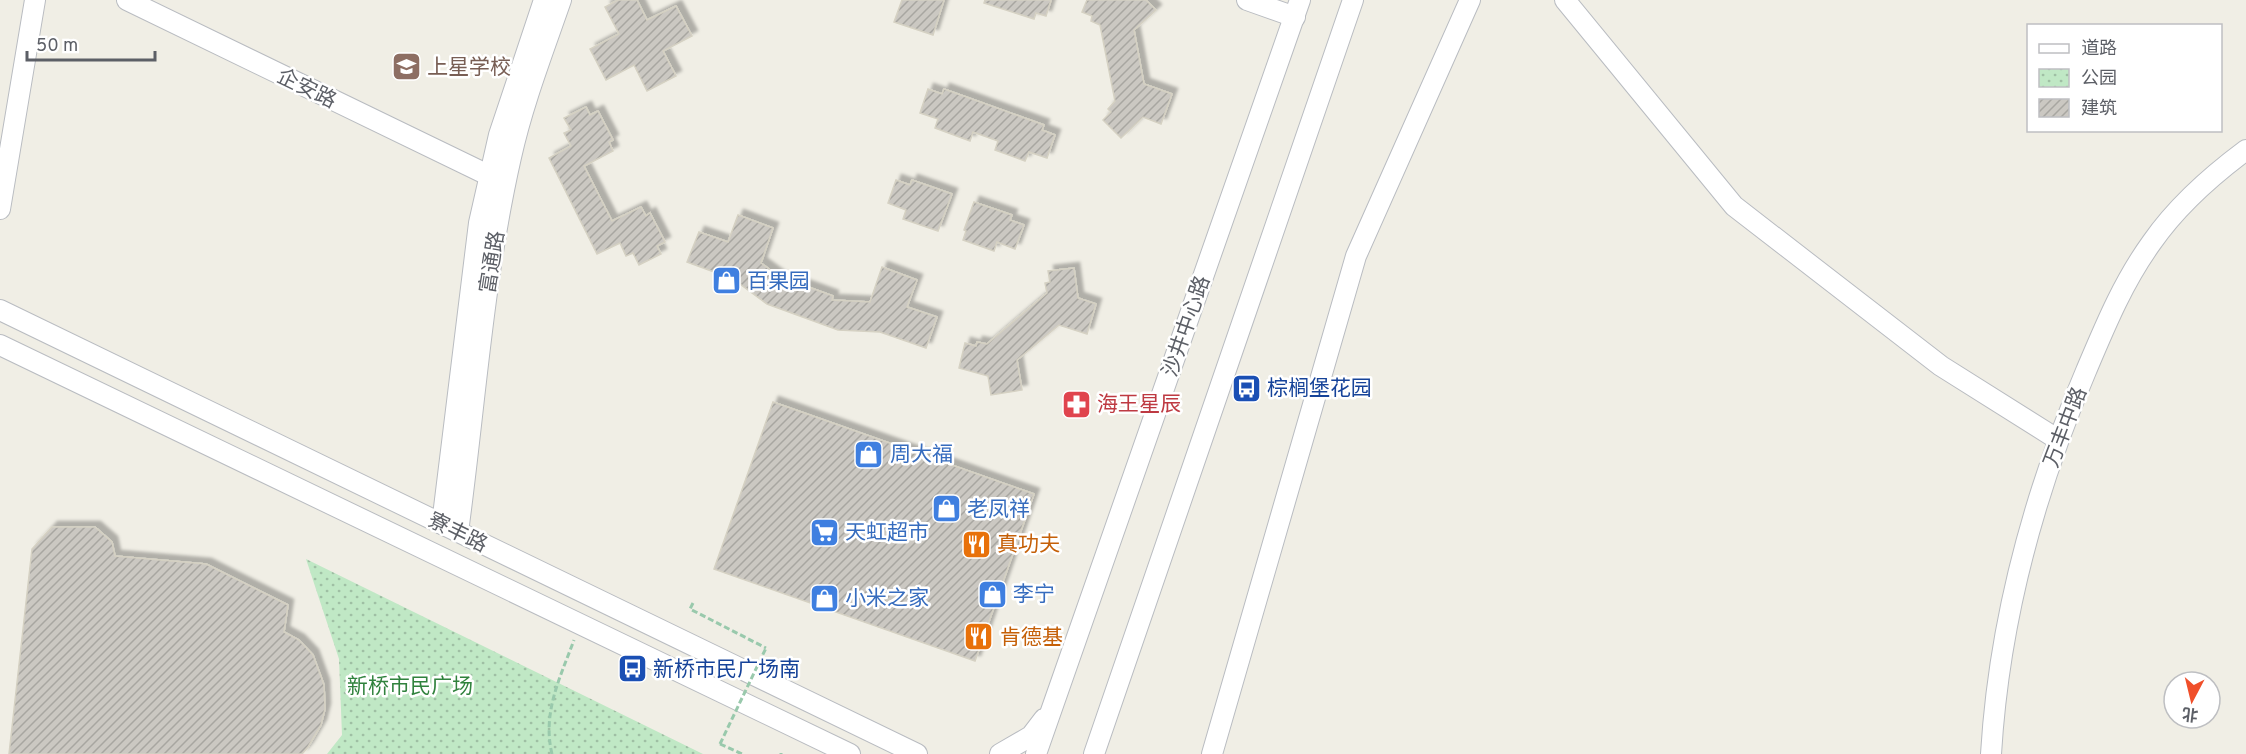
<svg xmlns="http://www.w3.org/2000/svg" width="2246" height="754" viewBox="0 0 2246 754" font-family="Overpass,'Noto Sans SC',sans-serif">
<defs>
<pattern id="park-dots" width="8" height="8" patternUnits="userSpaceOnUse" patternTransform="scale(1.5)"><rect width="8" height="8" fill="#c0e8c5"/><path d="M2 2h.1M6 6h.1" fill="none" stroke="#9fbfa4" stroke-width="1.8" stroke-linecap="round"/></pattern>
<pattern id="building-hatch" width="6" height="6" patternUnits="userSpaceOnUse" patternTransform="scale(1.5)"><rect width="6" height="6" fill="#cbc8c2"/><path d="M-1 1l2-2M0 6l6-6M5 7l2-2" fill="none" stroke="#a8a6a1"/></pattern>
<filter id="shadow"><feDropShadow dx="5.5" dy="-5.5" stdDeviation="1.5" flood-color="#0004"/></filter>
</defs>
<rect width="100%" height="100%" fill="#f0eee5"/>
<path fill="url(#park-dots)" d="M 306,559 L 703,754 L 327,754 L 342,735 L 339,659 Z"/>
<g fill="url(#building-hatch)" stroke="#d5d1c3" stroke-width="1.5" filter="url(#shadow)">
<path d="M 618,0 L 637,0 L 647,20 L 676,6 L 692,36 L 663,51 L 676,76 L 647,91 L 634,65 L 606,80 L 590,49 L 619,34 L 605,7 Z"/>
<path d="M 902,0 L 944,0 L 933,35 L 894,22 Z"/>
<path d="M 985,0 L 1051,0 L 1046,16 L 1036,13 L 1034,19 L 984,3 Z"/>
<path d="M 1087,0 L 1146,0 L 1156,10 L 1134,30 L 1144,84 L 1172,94 L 1161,124 L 1143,117 L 1121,138 L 1103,120 L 1111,112 L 1108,109 L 1115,101 L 1100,25 L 1091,21 L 1092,16 L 1082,12 Z"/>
<path d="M 928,89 L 942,94 L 944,89 L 1044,125 L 1042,130 L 1055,135 L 1047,158 L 1029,152 L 1025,161 L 995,150 L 998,141 L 973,132 L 970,141 L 935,128 L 938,119 L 920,113 Z"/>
<path d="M 586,107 L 590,115 L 598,111 L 613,140 L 609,142 L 613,151 L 584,166 L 612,221 L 641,207 L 646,216 L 650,213 L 665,242 L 657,246 L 661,254 L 639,265 L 633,253 L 626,256 L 620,243 L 597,254 L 549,158 L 571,146 L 564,133 L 571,130 L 564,118 Z"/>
<path d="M 896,180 L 910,185 L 912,180 L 952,194 L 938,231 L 903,219 L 906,210 L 888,203 Z"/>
<path d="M 974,202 L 1012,215 L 1010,220 L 1024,225 L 1015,249 L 997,242 L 994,251 L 963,240 L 966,231 L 964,230 Z"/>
<path d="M 738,215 L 773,228 L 761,263 L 791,285 L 792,281 L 833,296 L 832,300 L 870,302 L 882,267 L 917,280 L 907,307 L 937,317 L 926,348 L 880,332 L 838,330 L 767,304 L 733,279 L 687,262 L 699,232 L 728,242 Z"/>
<path d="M 1074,268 L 1078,298 L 1096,304 L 1087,334 L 1059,325 L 1017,360 L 1022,390 L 991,395 L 988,376 L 959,368 L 965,343 L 976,346 L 977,342 L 987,344 L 1047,293 L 1045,283 L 1050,282 L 1048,271 Z"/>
<path d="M 773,402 L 1034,494 L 975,661 L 714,569 Z"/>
<path d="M 52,527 L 95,527 L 112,542 L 115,556 L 206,564 L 288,605 L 284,632 L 299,640 L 313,655 L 324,685 L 325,709 L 321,725 L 308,747 L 302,754 L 9,754 L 32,549 Z"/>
</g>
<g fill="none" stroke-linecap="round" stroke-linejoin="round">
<defs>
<g id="minor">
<path d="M 127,0 L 488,175"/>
<path d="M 1247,0 L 1295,17"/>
<path d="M 1565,0 L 1734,206 L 1941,366 L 2057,439"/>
<path d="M 0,209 L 35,0"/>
<path d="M 0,310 L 917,754"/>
<path d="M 0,345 L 850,754"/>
<path d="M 442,524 L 479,223 L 499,135 L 544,0"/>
<path d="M 458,532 C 475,407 483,280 511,157 C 523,103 543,52 561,0"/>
<path d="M 1000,754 L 1031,736 L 1044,719"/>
<path d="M 1036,754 L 1300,0"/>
<path d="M 1094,754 L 1353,0"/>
<path d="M 1212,754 L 1356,256 L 1470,0"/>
<path d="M 1991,754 C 1999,621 2034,493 2086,371 C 2105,326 2123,282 2152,242 C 2177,206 2211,176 2246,150"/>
</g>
</defs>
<use href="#minor" stroke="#b9bcc1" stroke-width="22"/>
<g stroke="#99c9ac" stroke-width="3" stroke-dasharray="6 3" stroke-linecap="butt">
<path d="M 693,603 L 690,609 L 766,648"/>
<path d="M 720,744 L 742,754"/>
<path d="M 552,754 C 542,713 560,678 574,640"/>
<path d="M 781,754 L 781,753"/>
</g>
<use href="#minor" stroke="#fff" stroke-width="20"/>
<path stroke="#99c9ac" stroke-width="3" stroke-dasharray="6 3" stroke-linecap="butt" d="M 720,744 L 766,648"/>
</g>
<defs>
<symbol id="school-square" viewBox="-11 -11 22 22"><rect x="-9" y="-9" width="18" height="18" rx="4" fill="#8d6e63" stroke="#fff"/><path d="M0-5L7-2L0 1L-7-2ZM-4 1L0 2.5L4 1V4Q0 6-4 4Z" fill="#fff"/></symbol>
<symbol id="shop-square" viewBox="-11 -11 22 22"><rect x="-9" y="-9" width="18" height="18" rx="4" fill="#3f7fe0" stroke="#fff"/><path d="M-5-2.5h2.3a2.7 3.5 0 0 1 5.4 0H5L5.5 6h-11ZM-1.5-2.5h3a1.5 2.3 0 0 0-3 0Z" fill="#fff"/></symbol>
<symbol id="bus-square" viewBox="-11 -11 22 22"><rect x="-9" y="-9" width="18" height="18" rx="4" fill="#1a4fb4" stroke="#fff"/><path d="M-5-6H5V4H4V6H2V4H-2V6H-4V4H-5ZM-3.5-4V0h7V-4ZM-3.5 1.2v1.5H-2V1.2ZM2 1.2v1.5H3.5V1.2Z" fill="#fff"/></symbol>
<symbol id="pharmacy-square" viewBox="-11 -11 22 22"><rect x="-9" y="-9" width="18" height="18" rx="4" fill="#e0444e" stroke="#fff"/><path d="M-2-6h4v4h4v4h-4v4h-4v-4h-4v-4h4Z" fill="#fff"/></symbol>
<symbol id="supermarket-square" viewBox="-11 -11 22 22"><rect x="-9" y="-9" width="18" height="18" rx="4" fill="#3f7fe0" stroke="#fff"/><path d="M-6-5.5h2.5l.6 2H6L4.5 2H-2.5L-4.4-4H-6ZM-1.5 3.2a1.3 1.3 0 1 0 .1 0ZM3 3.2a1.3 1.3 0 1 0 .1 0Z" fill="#fff"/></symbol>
<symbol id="restaurant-square" viewBox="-11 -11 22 22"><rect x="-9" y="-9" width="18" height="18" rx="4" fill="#e8710a" stroke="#fff"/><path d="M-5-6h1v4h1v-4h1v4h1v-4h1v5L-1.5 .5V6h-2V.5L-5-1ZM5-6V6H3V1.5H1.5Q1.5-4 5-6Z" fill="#fff"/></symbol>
</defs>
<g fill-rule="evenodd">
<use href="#school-square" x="390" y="50" width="33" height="33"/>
<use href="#shop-square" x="710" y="264" width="33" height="33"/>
<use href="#bus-square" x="1230" y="372" width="33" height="33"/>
<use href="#pharmacy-square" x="1060" y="388" width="33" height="33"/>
<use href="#shop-square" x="852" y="438" width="33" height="33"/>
<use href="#shop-square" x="930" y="492" width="33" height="33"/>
<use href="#supermarket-square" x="808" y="516" width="33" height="33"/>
<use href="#restaurant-square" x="960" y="528" width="33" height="33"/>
<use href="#shop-square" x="976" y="578" width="33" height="33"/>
<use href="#shop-square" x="808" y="582" width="33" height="33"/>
<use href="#restaurant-square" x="962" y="620" width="33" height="33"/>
<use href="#bus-square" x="616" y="652" width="33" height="33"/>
</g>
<g text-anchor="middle" stroke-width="5" stroke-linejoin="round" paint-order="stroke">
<g font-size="21" fill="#785e54" stroke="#fff" text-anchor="start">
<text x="427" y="74">上星学校</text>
</g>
<g font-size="21" fill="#5c5f66" stroke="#fff">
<text transform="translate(307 88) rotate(26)" y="7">企安路</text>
<text transform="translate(492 262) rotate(-81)" y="7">富通路</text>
<text transform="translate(1186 326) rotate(-71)" y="7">沙井中心路</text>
<text transform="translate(2065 427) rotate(-69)" y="7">万丰中路</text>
<text transform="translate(458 532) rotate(26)" y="7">寮丰路</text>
</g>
<g font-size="21" fill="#366cbe" stroke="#fff" text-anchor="start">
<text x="747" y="288">百果园</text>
<text x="890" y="461">周大福</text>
<text x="967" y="516">老凤祥</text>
<text x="845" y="539">天虹超市</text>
<text x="1013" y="601">李宁</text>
<text x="845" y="605">小米之家</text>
</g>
<g font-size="21" fill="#164399" stroke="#fff" text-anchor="start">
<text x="1267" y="395">棕榈堡花园</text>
<text x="653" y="676">新桥市民广场南</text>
</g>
<g font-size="21" fill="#be3a42" stroke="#fff" text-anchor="start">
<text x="1097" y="411">海王星辰</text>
</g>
<g font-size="21" fill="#c56008" stroke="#fff" text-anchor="start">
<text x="997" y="551">真功夫</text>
<text x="1000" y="644">肯德基</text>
</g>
<g font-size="21" fill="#30823d" stroke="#fff">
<text x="410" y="693">新桥市民广场</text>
</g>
</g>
<rect x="2027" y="24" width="195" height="108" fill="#ffffff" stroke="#bebfc2" stroke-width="1.5"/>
<rect x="2039" y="44" width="30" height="9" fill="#ffffff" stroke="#bebfc2" stroke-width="1.5"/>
<text x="2081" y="54" font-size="18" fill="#5c5f66">道路</text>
<rect x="2039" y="69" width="30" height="18" fill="url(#park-dots)" stroke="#bebfc2" stroke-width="1.5"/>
<text x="2081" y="84" font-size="18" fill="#5c5f66">公园</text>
<rect x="2039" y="99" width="30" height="18" fill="url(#building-hatch)" stroke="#bebfc2" stroke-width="1.5"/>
<text x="2081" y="114" font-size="18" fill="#5c5f66">建筑</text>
<g transform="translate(2192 700) rotate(187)"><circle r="28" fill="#ffffff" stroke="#bebfc2" stroke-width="1.5"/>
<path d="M0-4.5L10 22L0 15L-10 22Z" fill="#f04f2a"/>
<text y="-9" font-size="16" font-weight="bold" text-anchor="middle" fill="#5c5f66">北</text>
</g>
<path d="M27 51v9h128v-9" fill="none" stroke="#5c5f66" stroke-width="3"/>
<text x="36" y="51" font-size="18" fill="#5c5f66" stroke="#ffffff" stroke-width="4.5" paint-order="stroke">50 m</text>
</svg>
